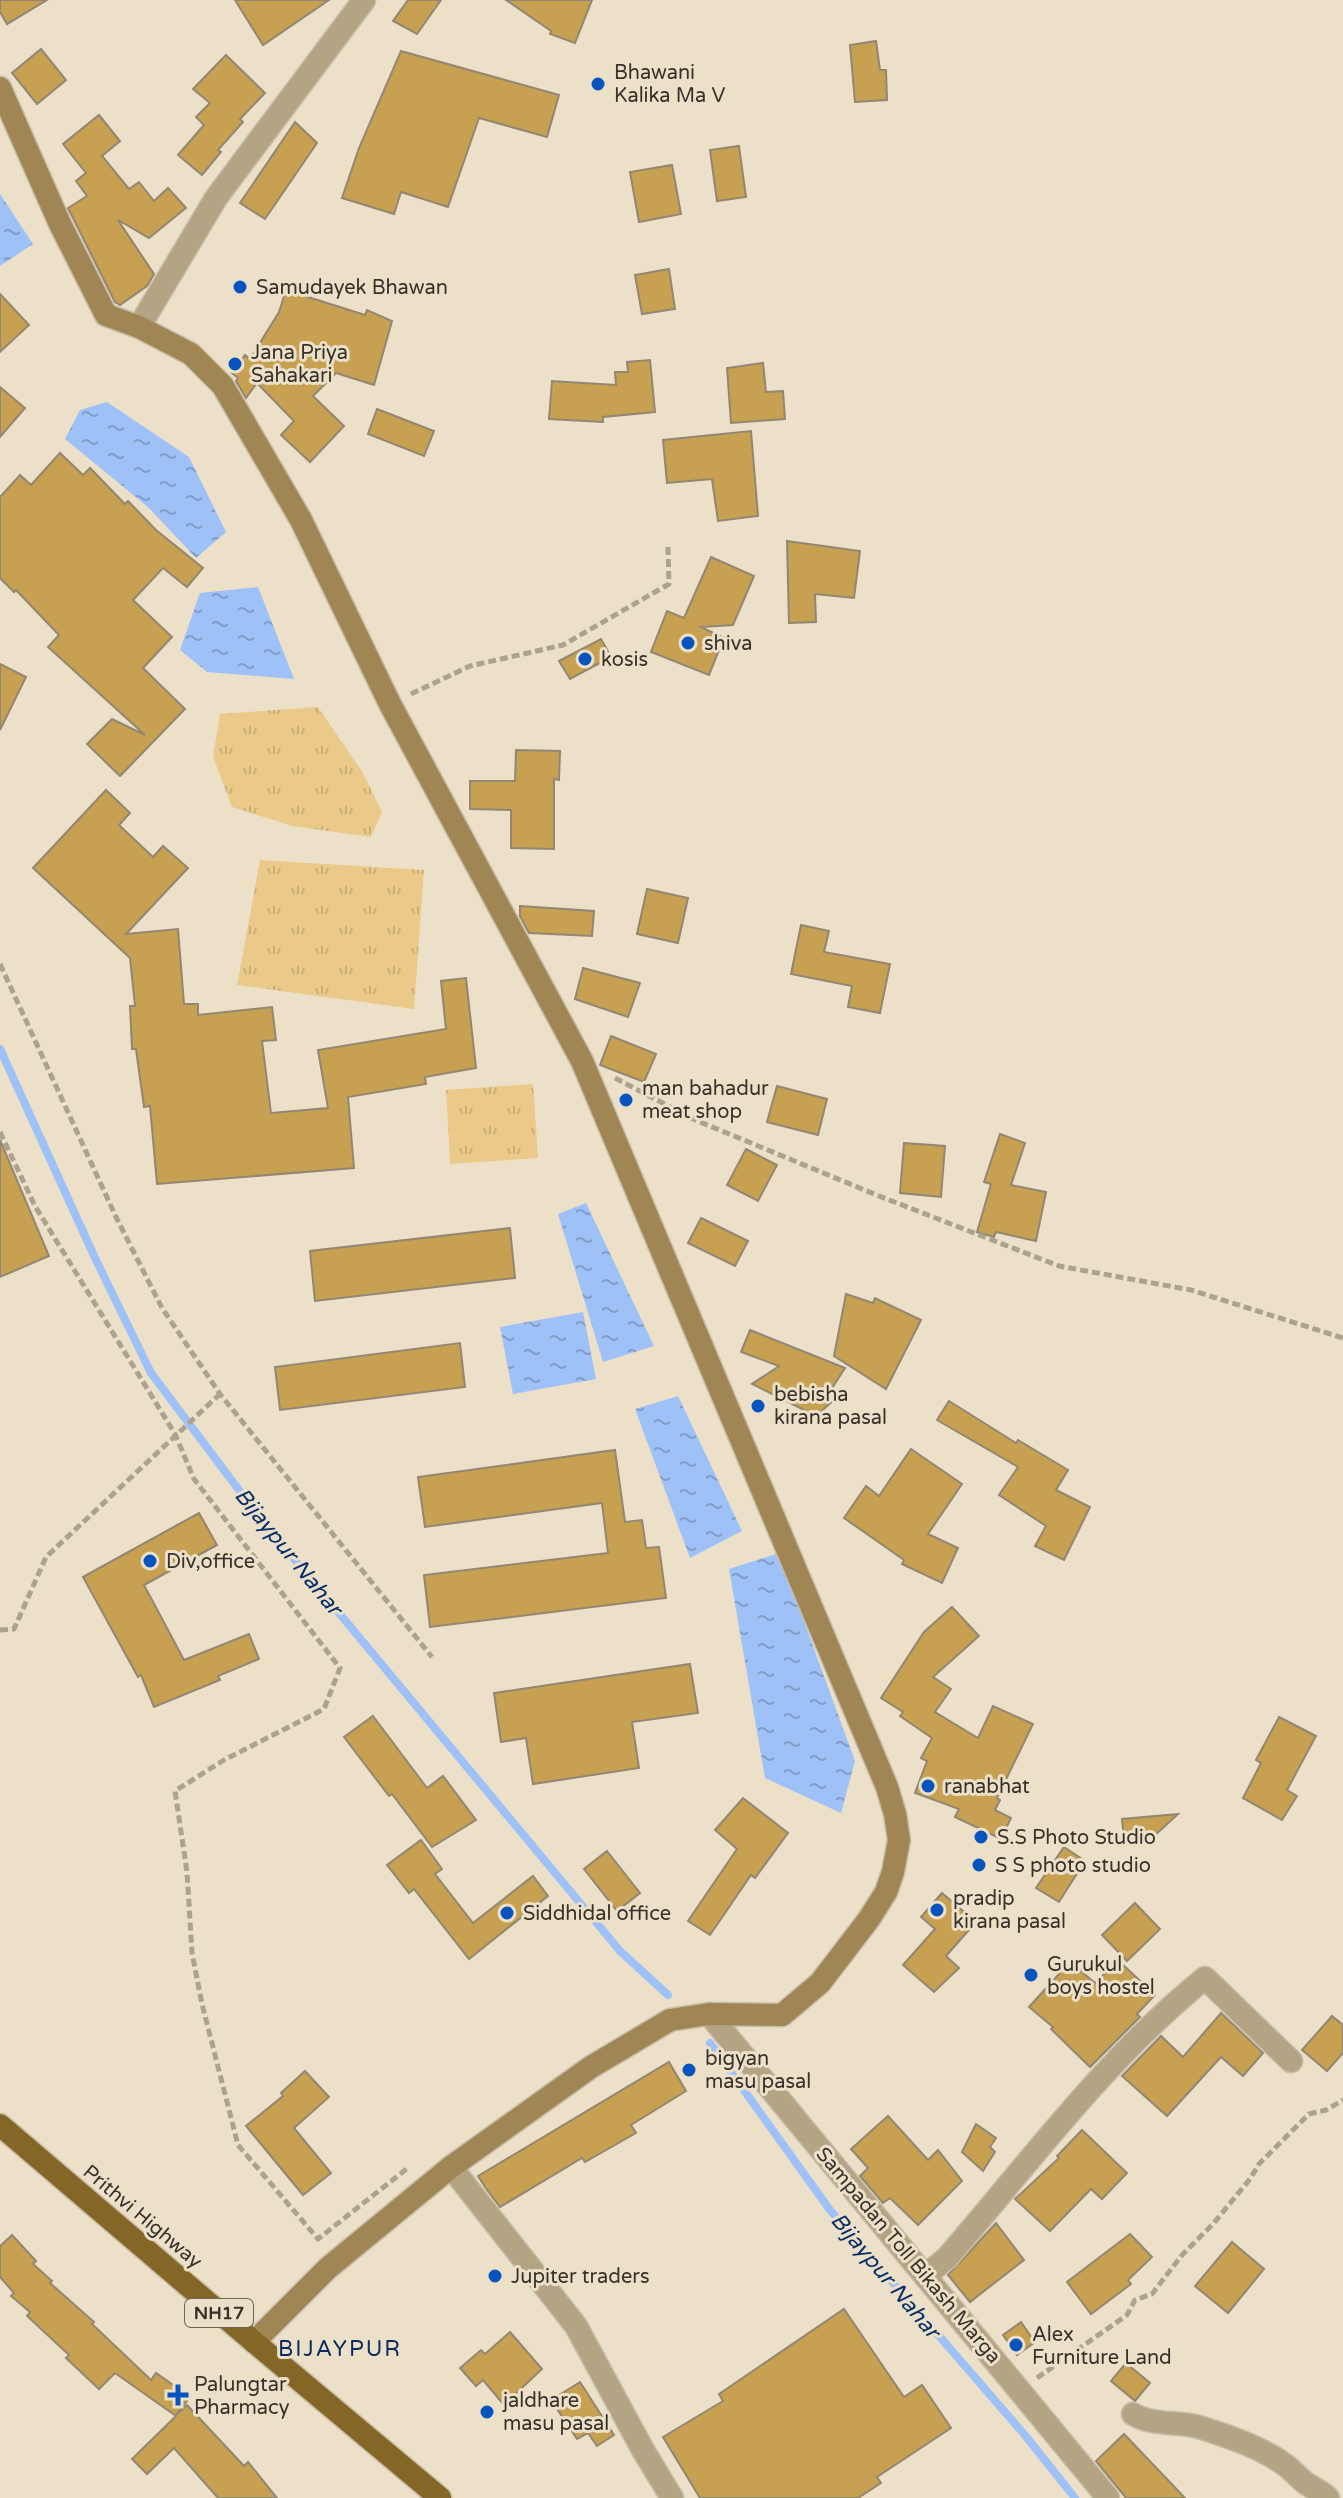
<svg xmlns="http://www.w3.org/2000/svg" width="1343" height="2498" viewBox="0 0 1343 2498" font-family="'Varela Round',sans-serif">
<defs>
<pattern id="park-tufts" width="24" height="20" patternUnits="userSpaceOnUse" patternTransform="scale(2)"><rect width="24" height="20" fill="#ebca89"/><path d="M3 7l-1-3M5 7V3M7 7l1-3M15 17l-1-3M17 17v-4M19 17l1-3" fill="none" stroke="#caae76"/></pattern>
<pattern id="water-ripples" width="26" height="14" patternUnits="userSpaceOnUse" patternTransform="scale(2)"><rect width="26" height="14" fill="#9ec1f7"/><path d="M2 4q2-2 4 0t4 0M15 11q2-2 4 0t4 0" fill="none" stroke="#829dc8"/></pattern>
</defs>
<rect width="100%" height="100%" fill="#ece0c9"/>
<g fill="url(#park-tufts)">
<path d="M 318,707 L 363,773 L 382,812 L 371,837 L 292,826 L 232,807 L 213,757 L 220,714 Z"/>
<path d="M 260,860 L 424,870 L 414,1009 L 237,985 Z"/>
<path d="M 533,1084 L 538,1158 L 450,1164 L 446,1090 Z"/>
</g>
<g fill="url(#water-ripples)">
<path d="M 0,194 L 33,244 L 0,266 Z"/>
<path d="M 107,402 L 189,457 L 226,532 L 196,558 L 149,508 L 65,439 L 80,410 Z"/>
<path d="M 258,587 L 294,679 L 207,672 L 180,650 L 200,593 Z"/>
<path d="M 586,1203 L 654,1346 L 603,1362 L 558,1214 Z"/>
<path d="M 583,1312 L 596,1379 L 513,1394 L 500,1327 Z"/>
<path d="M 678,1396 L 742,1531 L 690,1558 L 635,1409 Z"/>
<path d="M 779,1553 L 855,1761 L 841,1813 L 765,1778 L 729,1569 Z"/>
</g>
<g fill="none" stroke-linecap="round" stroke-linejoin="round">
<g stroke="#9ec1f7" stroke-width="8">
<path d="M 0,1049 L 95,1258 L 151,1373 L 260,1518 L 620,1951 L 668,1995"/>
<path d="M 710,2043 L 830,2210 L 1024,2434 L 1075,2498"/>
</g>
</g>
<g fill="#c7a051" stroke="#928772" stroke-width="2">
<path d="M 0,0 L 47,0 L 7,24 L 0,12 Z"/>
<path d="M 235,0 L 329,0 L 263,45 Z"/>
<path d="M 408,0 L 441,0 L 417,34 L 393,21 Z"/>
<path d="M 506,0 L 592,0 L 575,43 L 550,34 L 551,31 Z"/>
<path d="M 876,41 L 880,70 L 886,70 L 887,100 L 855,102 L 850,45 Z"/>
<path d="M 41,49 L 66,80 L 37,104 L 12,73 Z"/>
<path d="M 401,51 L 559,95 L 547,137 L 479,118 L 448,207 L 401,192 L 394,214 L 342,198 L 359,148 Z"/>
<path d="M 226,55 L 265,93 L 240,119 L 243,122 L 218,150 L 221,152 L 202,175 L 178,155 L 204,125 L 196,117 L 210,103 L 193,89 Z"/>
<path d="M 99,115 L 120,141 L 102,156 L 129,189 L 139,182 L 154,201 L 168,188 L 186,208 L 149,238 L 118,220 L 154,274 L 147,286 L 120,305 L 115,302 L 68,208 L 87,196 L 76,181 L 86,173 L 63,144 Z"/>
<path d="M 295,122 L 317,143 L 265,219 L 240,203 Z"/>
<path d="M 739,146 L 746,197 L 717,201 L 710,150 Z"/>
<path d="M 672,165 L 681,214 L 639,222 L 630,172 Z"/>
<path d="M 669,269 L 675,309 L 642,314 L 635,275 Z"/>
<path d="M 286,290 L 365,315 L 367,310 L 392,321 L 374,385 L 336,373 L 313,396 L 344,426 L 310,462 L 281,435 L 294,421 L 257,383 L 246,398 L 236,381 L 238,378 L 232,373 L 245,355 L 250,359 L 279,312 Z"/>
<path d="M 0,294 L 29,325 L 0,352 Z"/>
<path d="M 650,360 L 655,412 L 603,417 L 603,422 L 549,419 L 552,381 L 616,385 L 615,372 L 628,372 L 627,362 Z"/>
<path d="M 763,363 L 766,392 L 783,391 L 785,419 L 731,423 L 727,368 Z"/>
<path d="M 0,387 L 25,408 L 0,437 Z"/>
<path d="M 377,409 L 434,431 L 424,456 L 368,434 Z"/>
<path d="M 751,431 L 758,516 L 718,521 L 712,479 L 667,483 L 663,440 Z"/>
<path d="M 60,453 L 83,475 L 90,468 L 125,504 L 128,501 L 156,530 L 203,568 L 187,587 L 163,568 L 133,600 L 172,637 L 143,668 L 185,709 L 120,776 L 87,744 L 112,719 L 145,735 L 48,647 L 59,635 L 16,590 L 14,592 L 0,578 L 0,497 L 20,475 L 31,485 Z"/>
<path d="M 787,541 L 860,551 L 854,598 L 815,594 L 816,622 L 789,623 Z"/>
<path d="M 711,557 L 754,576 L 733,625 L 701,627 L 724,638 L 709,675 L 651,652 L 667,611 L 684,618 Z"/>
<path d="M 601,639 L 611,657 L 570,679 L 559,661 Z"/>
<path d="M 0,664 L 26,677 L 0,730 Z"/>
<path d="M 516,750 L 560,751 L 559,780 L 554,779 L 554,849 L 511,848 L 511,810 L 470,809 L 470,781 L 515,781 Z"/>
<path d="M 106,790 L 130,813 L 119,825 L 153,857 L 163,846 L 188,868 L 126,934 L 178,929 L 184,1004 L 198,1004 L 198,1015 L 272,1007 L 276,1040 L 262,1041 L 271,1113 L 328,1108 L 318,1050 L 446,1029 L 441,981 L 466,978 L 476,1068 L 425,1077 L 426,1084 L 348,1097 L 354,1168 L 157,1184 L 150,1106 L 144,1107 L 136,1049 L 132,1049 L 130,1006 L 135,1006 L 130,958 L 33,868 Z"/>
<path d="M 647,889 L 688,898 L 678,943 L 637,934 Z"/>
<path d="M 520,906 L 594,911 L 592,936 L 529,933 L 520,916 Z"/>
<path d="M 801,925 L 829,931 L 824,952 L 890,964 L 880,1013 L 848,1007 L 852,986 L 791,974 Z"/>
<path d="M 583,968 L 640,983 L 628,1017 L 575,999 Z"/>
<path d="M 611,1036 L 656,1054 L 644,1082 L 600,1065 Z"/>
<path d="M 777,1086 L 827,1099 L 818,1135 L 767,1122 Z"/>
<path d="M 1000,1134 L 1025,1143 L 1011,1185 L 1046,1192 L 1036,1241 L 996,1232 L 994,1237 L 977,1232 L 991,1184 L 984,1182 Z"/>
<path d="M 0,1140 L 49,1256 L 0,1277 Z"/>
<path d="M 904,1143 L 945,1146 L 941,1197 L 900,1193 Z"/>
<path d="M 746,1149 L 777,1165 L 758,1201 L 727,1185 Z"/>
<path d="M 701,1218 L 748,1241 L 735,1266 L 688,1243 Z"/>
<path d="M 510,1228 L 515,1278 L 315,1301 L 310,1251 Z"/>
<path d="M 846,1294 L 873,1303 L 875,1298 L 921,1320 L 886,1389 L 834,1356 Z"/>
<path d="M 750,1330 L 845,1368 L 829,1393 L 836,1398 L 816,1416 L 752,1384 L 779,1366 L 741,1352 Z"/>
<path d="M 460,1343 L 465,1387 L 280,1410 L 275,1367 Z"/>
<path d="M 949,1401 L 1016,1443 L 1018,1440 L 1068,1470 L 1056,1490 L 1090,1507 L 1064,1560 L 1035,1546 L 1046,1526 L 999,1495 L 1018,1467 L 937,1420 Z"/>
<path d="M 911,1449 L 962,1484 L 928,1534 L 958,1548 L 942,1583 L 902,1564 L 904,1560 L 844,1518 L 866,1486 L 879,1496 Z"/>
<path d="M 615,1450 L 625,1522 L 642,1520 L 646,1548 L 659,1547 L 666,1598 L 430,1627 L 424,1575 L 608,1553 L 602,1503 L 425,1527 L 418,1477 Z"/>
<path d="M 199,1513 L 217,1545 L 144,1585 L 184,1660 L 249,1634 L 259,1659 L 218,1676 L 220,1680 L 154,1707 L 141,1675 L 138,1677 L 83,1577 Z"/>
<path d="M 952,1607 L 979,1636 L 933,1677 L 951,1689 L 935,1712 L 978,1738 L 993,1706 L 1033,1724 L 997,1798 L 1000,1800 L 995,1810 L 1011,1818 L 1001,1839 L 955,1817 L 959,1809 L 915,1793 L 927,1761 L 921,1758 L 932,1738 L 900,1716 L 903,1712 L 881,1698 L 924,1632 Z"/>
<path d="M 690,1664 L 698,1713 L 632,1722 L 639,1768 L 533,1784 L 526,1738 L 501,1742 L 494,1693 Z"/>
<path d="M 373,1716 L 427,1788 L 443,1776 L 476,1820 L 432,1847 L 392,1794 L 389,1796 L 344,1737 Z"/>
<path d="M 1279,1717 L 1316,1736 L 1287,1790 L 1297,1796 L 1282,1820 L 1243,1798 L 1261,1763 L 1256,1760 Z"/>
<path d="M 743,1798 L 788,1833 L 755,1878 L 751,1875 L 710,1935 L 688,1921 L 737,1849 L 715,1830 Z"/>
<path d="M 1178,1814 L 1153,1837 L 1124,1839 L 1122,1819 Z"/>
<path d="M 421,1840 L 442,1869 L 435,1874 L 473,1923 L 533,1876 L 548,1896 L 469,1959 L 414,1889 L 409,1893 L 387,1865 Z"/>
<path d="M 1064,1847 L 1085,1861 L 1059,1902 L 1036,1888 Z"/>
<path d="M 607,1851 L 640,1893 L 617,1911 L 584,1869 Z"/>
<path d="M 942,1893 L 976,1922 L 946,1956 L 959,1968 L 934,1992 L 903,1965 L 935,1929 L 921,1917 Z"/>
<path d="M 1135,1903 L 1160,1929 L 1127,1961 L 1102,1935 Z"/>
<path d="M 1118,1960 L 1155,1995 L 1137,2014 L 1140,2017 L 1090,2067 L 1051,2029 L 1053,2027 L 1029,2007 L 1070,1962 L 1095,1983 Z"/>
<path d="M 1221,2013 L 1263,2053 L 1243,2076 L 1221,2057 L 1167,2116 L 1122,2076 L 1161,2036 L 1183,2057 Z"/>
<path d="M 1332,2016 L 1343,2025 L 1343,2053 L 1327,2071 L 1302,2050 Z"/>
<path d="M 669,2062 L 686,2091 L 631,2125 L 636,2133 L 585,2162 L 582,2158 L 500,2207 L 487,2190 L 478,2176 Z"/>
<path d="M 305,2071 L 329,2097 L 294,2128 L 331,2173 L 303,2195 L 246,2126 L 283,2096 L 281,2093 Z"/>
<path d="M 888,2116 L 928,2160 L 938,2150 L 962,2181 L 918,2225 L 890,2198 L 883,2203 L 860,2176 L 868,2168 L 851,2149 Z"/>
<path d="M 976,2124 L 996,2138 L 990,2147 L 995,2152 L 983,2171 L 962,2152 Z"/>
<path d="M 1082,2130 L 1127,2173 L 1102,2199 L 1091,2189 L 1050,2231 L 1015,2199 L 1059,2158 L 1057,2156 Z"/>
<path d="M 996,2223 L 1024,2260 L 970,2302 L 948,2275 Z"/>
<path d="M 1130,2234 L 1152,2257 L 1128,2280 L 1131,2284 L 1091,2314 L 1067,2282 Z"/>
<path d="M 12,2235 L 36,2261 L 33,2264 L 52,2281 L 50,2283 L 94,2322 L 92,2324 L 151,2380 L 156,2373 L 190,2397 L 176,2415 L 187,2405 L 244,2466 L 248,2462 L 277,2498 L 218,2498 L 174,2448 L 147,2474 L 132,2459 L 176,2416 L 115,2373 L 99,2389 L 66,2358 L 69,2355 L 27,2316 L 30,2312 L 11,2296 L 14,2293 L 0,2277 L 0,2246 Z"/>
<path d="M 1232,2242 L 1264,2269 L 1228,2313 L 1195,2286 Z"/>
<path d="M 844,2309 L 904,2397 L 922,2385 L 951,2428 L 877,2477 L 881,2483 L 858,2498 L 700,2498 L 663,2437 L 723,2401 L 719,2394 Z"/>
<path d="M 1021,2322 L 1035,2342 L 1017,2355 L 1003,2335 Z"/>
<path d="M 510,2332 L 542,2369 L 504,2405 L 483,2380 L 476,2386 L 460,2368 L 481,2350 L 485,2354 Z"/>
<path d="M 1126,2363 L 1150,2383 L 1135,2401 L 1111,2381 Z"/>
<path d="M 580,2382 L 614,2435 L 597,2446 L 588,2433 L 577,2439 L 551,2400 Z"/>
<path d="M 1124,2434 L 1185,2498 L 1126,2498 L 1096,2461 Z"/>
</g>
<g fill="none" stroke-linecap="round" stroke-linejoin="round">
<defs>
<g id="minor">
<path d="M 139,327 L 216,198 L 364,0"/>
<path d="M 709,2014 L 1108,2498"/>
<path d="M 451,2167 L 576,2326 L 643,2450 L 672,2498"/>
<path d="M 926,2275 L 947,2258 C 1029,2163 1107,2057 1205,1978 L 1291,2061"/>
<path d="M 1133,2414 C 1152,2426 1178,2421 1199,2427 C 1230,2437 1264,2448 1289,2468 C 1294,2472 1298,2477 1303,2481 C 1311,2488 1320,2490 1328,2498"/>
</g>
<path id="secondary" d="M 0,88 L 60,224 L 106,315 L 139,327 L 191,354 L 223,386 L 301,520 L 390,704 L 582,1061 L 887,1787 L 895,1814 L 899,1840 L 893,1872 L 886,1892 L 869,1919 L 820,1983 L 782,2015 L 709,2014 L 670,2020 L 591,2067 L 451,2167 L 328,2268 L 254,2342"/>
<path id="trunk" d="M 0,2125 L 254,2342 L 440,2498"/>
</defs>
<use href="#minor" stroke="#c8bda9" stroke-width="25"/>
<use href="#secondary" stroke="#c8bda9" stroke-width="25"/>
<use href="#trunk" stroke="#c8bda9" stroke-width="25"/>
<g stroke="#aba290" stroke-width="5" stroke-dasharray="8 4" stroke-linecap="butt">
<path d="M 411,694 L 470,666 L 563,645 L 669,584 L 668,547"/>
<path d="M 0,964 L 116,1217 L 162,1308 L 220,1394 L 432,1657"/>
<path d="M 615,1078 L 693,1119 L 879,1196 L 1059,1266 L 1191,1290 L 1343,1338"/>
<path d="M 0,1132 L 35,1206 L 175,1434 L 194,1479 L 340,1668 L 324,1709 L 224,1760 L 175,1791 L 187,1872 L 192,1953 L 202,2004 L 238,2145 L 318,2239 L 409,2167"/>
<path d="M 0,1630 L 14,1629 L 46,1557 L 220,1394"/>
<path d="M 1037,2378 L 1127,2315 L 1135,2300 L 1152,2294 L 1182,2255 L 1213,2224 L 1250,2179 L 1259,2164 L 1309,2114 L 1326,2110 L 1343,2100"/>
</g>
<use href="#minor" stroke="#b5a484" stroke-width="22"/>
<use href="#secondary" stroke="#9f8654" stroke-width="22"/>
<use href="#trunk" stroke="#846627" stroke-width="22"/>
</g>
<g fill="#0854be" stroke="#ece0c9" stroke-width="3">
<circle cx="598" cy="84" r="8"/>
<circle cx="240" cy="287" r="8"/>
<circle cx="235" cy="364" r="8"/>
<circle cx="688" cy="643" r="8"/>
<circle cx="585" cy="659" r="8"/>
<circle cx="626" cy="1100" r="8"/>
<circle cx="758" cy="1406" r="8"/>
<circle cx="150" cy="1561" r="8"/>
<circle cx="928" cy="1786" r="8"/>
<circle cx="981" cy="1837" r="8"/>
<circle cx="979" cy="1865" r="8"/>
<circle cx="937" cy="1910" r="8"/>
<circle cx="507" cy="1913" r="8"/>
<circle cx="1031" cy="1975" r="8"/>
<circle cx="689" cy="2070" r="8"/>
<circle cx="495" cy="2276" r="8"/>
<circle cx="1016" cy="2345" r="8"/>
<path d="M174 2383h8v8h8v8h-8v8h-8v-8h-8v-8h8z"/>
<circle cx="487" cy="2412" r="8"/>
</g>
<g text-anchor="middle" stroke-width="6" stroke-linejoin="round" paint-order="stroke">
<rect fill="#ece0c9" stroke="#6d6659" stroke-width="2" x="185" y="2299" width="68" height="28" rx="6"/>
<g font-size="18" font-weight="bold" fill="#373229">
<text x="219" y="2319">NH17</text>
</g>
<g font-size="20" fill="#373229" stroke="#ece0c9" text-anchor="start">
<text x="614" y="79">Bhawani<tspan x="614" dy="23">Kalika Ma V</tspan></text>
<text x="256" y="294">Samudayek Bhawan</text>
<text x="251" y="359">Jana Priya<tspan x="251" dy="23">Sahakari</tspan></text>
<text x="704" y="650">shiva</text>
<text x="601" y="666">kosis</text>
<text x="642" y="1095">man bahadur<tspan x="642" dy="23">meat shop</tspan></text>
<text x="774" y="1401">bebisha<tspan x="774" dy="23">kirana pasal</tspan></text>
<text x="166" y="1568">Div,office</text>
<text x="944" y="1793">ranabhat</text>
<text x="997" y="1844">S.S Photo Studio</text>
<text x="995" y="1872">S S photo studio</text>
<text x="953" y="1905">pradip<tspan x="953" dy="23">kirana pasal</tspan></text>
<text x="523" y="1920">Siddhidal office</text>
<text x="1047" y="1971">Gurukul<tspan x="1047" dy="23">boys hostel</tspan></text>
<text x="705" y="2065">bigyan<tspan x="705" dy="23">masu pasal</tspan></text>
<text x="511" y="2283">Jupiter traders</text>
<text x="1032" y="2341">Alex<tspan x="1032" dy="23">Furniture Land</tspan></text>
<text x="194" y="2391">Palungtar<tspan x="194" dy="23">Pharmacy</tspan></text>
<text x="503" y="2407">jaldhare<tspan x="503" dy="23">masu pasal</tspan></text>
</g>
<g font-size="20" fill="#373229" stroke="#ece0c9">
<text transform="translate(143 2216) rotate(40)" y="7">Prithvi Highway</text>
<text transform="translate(909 2255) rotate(50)" y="7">Sampadan Toll Bikash Marga</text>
</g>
<g font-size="22" font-style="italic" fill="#082f69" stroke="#ece0c9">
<text transform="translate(289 1551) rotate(51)" y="8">Bijaypur Nahar</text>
<text transform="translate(886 2275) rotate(50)" y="8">Bijaypur Nahar</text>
</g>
<g font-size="22" letter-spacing="2" fill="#0b2c60" stroke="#ece0c9">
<text x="340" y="2356">BIJAYPUR</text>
</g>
</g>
</svg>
